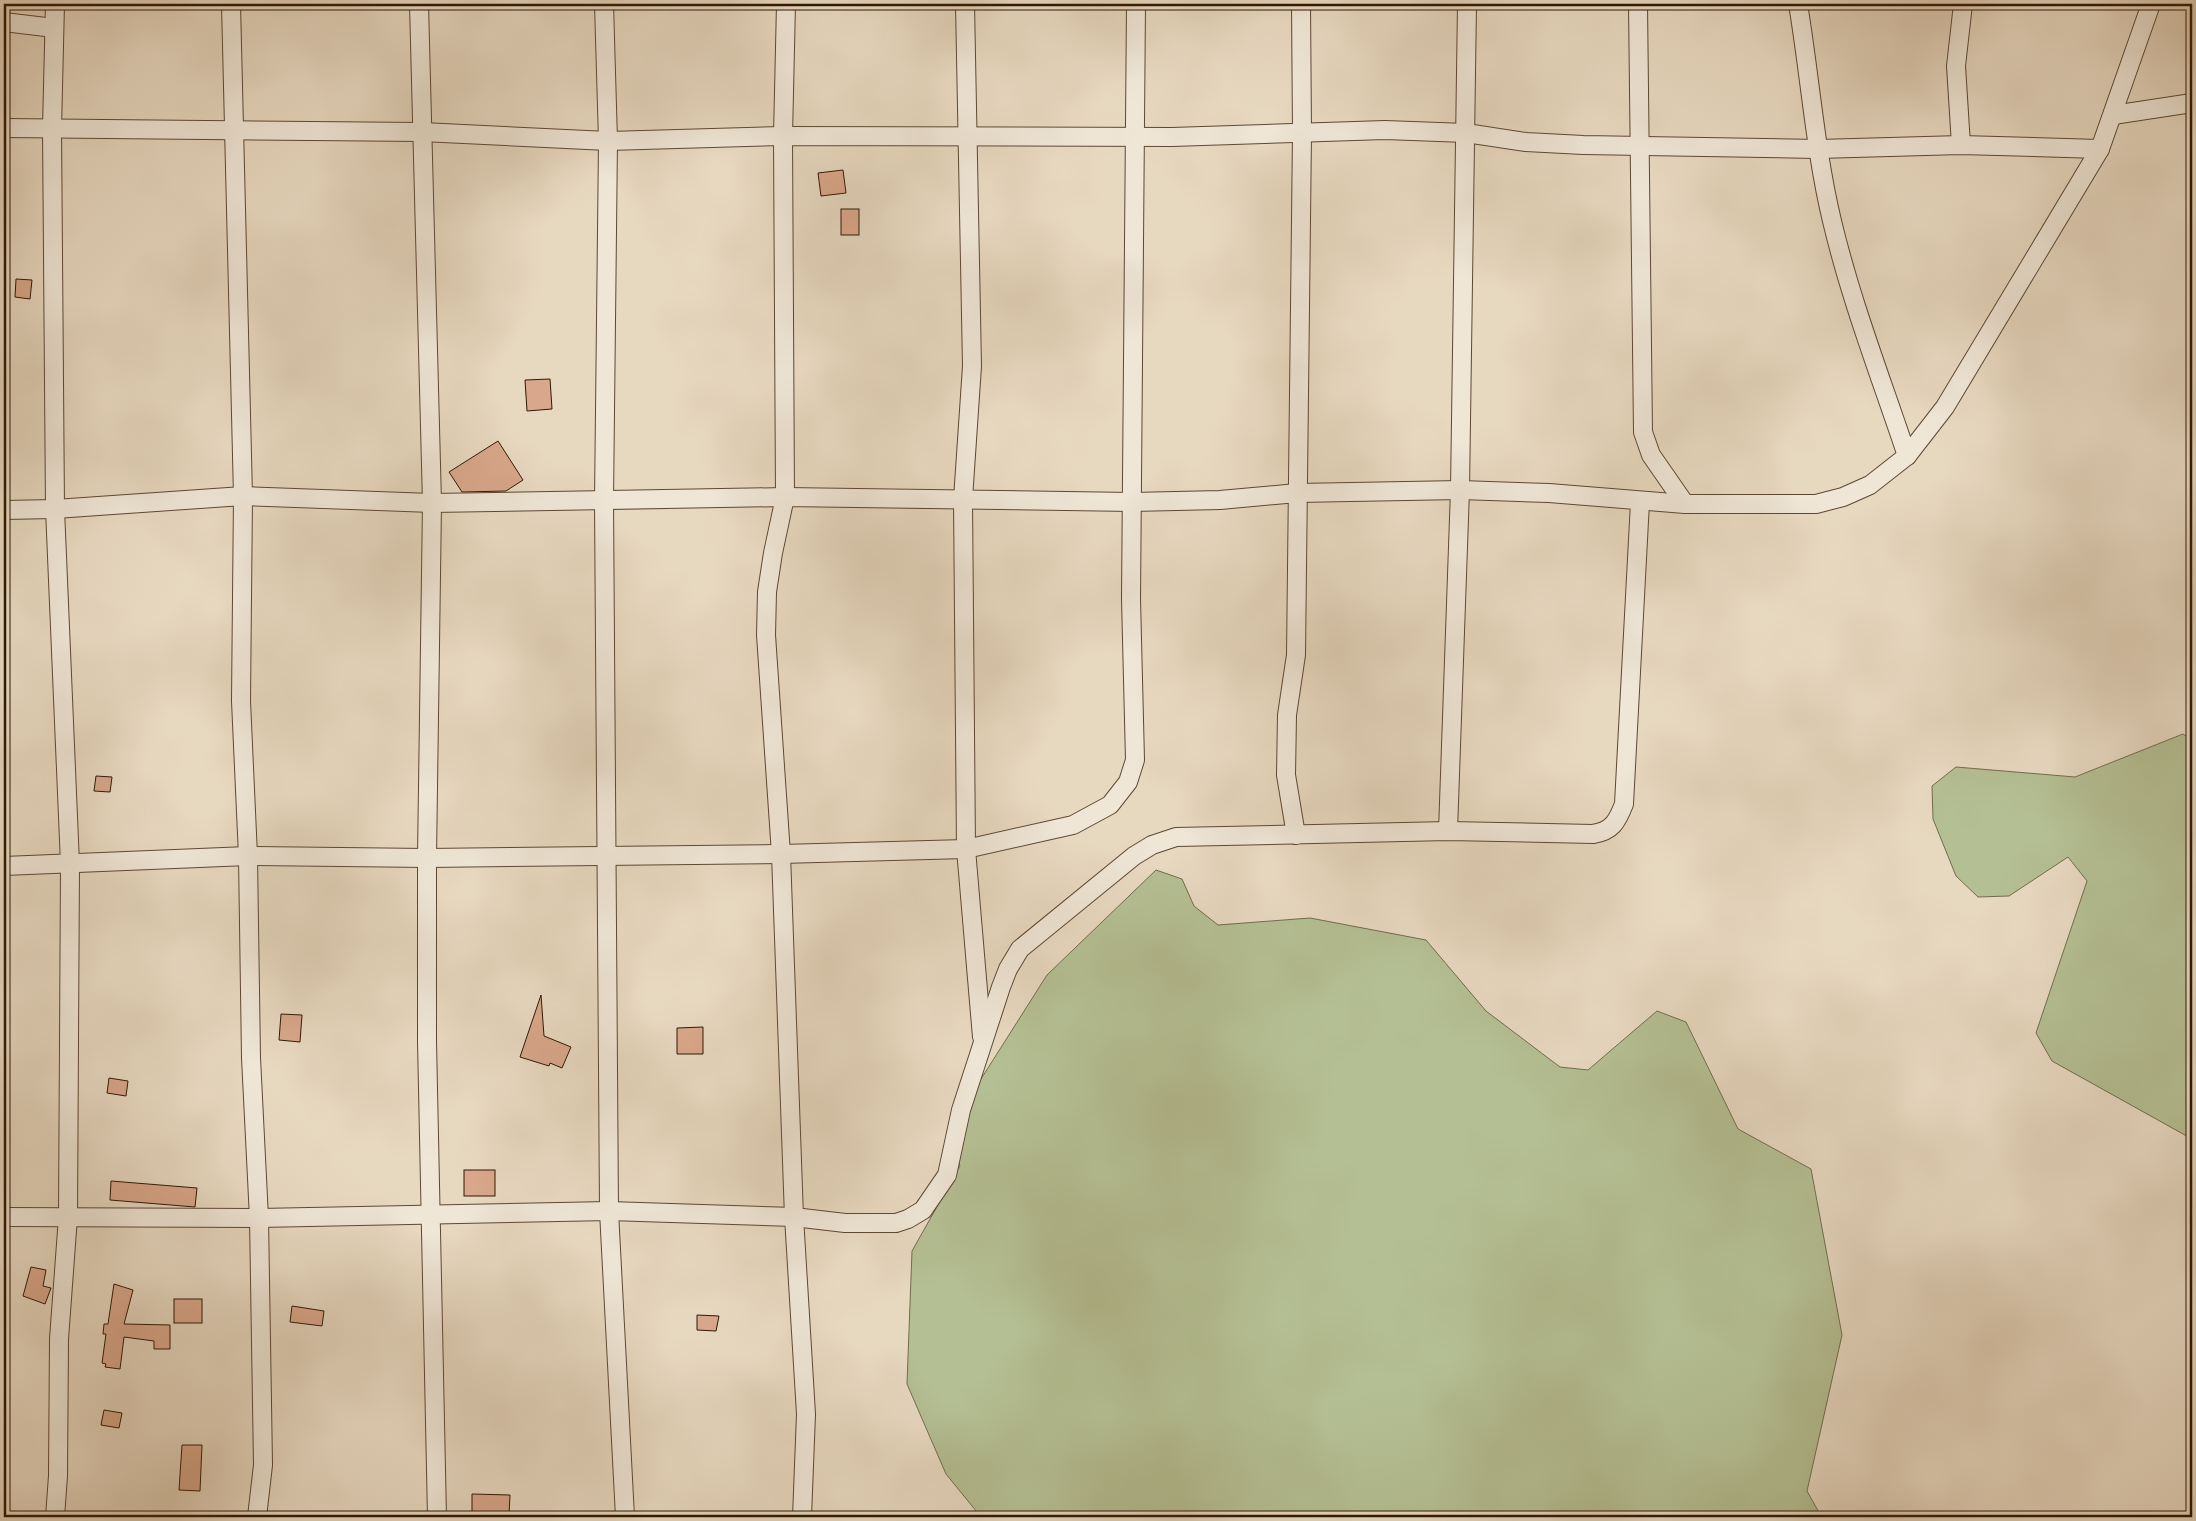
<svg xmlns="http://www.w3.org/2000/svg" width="2196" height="1521" viewBox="0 0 2196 1521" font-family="'IM FELL English',serif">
<rect width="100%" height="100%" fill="#e7d8c0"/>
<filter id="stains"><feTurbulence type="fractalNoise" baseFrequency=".004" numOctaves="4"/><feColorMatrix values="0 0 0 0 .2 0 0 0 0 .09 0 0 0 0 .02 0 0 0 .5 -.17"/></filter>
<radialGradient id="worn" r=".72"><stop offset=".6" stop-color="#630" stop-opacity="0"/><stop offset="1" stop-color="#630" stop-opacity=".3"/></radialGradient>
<g fill="#b4bf93" stroke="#726c4c">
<path d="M 2183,734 L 2192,740 L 2192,1139 L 2052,1061 L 2036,1033 L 2087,881 L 2068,857 L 2009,896 L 1978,897 L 1956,876 L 1933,819 L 1932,786 L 1956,767 L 2075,777 Z"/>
<path d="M 1156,870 L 1182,879 L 1194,906 L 1218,925 L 1310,918 L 1426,940 L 1486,1011 L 1560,1067 L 1588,1070 L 1657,1011 L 1686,1022 L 1738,1129 L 1811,1169 L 1842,1335 L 1807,1491 L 1821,1516 L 1825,1517 L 981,1517 L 946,1474 L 907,1384 L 912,1251 L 960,1166 L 948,1131 L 1047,975 Z"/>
</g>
<g fill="#d9a78b" stroke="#2f1805">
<path d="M 843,170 L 846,193 L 821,196 L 818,173 Z"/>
<rect x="841" y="209" width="18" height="26"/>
<path d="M 16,279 L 32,280 L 30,299 L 15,297 Z"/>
<path d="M 550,379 L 552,409 L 527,411 L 525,380 Z"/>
<path d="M 498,441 L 523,480 L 506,491 L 462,492 L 449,472 Z"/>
<path d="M 96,776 L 112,777 L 110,792 L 94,791 Z"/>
<path d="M 541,995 L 544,1036 L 571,1047 L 562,1068 L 550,1063 L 549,1066 L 520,1057 Z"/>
<path d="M 281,1014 L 302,1015 L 300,1042 L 279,1040 Z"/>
<path d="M 703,1027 L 703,1054 L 677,1054 L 677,1028 Z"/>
<path d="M 109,1078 L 128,1081 L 126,1096 L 107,1093 Z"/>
<rect x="464" y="1170" width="31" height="26"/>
<path d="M 111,1181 L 197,1188 L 195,1207 L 110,1200 Z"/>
<path d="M 31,1267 L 46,1270 L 43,1286 L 51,1288 L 45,1304 L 23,1296 Z"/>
<path d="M 114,1284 L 133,1290 L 124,1324 L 170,1325 L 170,1349 L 154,1349 L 154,1341 L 124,1337 L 120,1369 L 105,1367 L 106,1364 L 102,1363 L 106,1334 L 103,1334 L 104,1324 L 108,1324 Z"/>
<rect x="174" y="1299" width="28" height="24"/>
<path d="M 292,1306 L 324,1311 L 322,1326 L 290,1322 Z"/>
<path d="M 697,1315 L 719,1316 L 716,1331 L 697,1330 Z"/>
<path d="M 104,1410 L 122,1413 L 119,1428 L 101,1425 Z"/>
<path d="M 182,1445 L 202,1445 L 200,1491 L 179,1490 Z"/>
<path d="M 472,1494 L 510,1495 L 509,1515 L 472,1514 Z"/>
</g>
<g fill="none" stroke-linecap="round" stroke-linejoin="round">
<defs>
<g id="street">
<path d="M 55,4 L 52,128 L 55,509 L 70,864 L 68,1217 L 59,1339 L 58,1476 L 55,1517"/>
<path d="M 231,4 L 243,496 L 241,701 L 248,856 L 251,1058 L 259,1218 L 263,1465 L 257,1517"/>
<path d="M 419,4 L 432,503 L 427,858 L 427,1041 L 437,1517"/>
<path d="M 604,4 L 608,141 L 604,501 L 609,1211 L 625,1517"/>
<path d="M 786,4 L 783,136 L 785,497 L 773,553 L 767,592 L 766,635 L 781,854 L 794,1217 L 806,1414 L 802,1517"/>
<path d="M 965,4 L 972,366 L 963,499 L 966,849 L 982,1037"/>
<path d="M 1638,4 L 1643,432 L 1651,455 L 1685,504"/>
<path d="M 1798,4 C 1810,76 1815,150 1832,221 C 1851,301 1881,378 1907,456"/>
<path d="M 4,22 L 54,28"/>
<path d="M 2113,115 L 2192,103"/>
<path d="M 4,128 L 422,132 L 608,141 L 783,136 L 1172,137 L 1385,130 L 1466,133 L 1526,142 L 1583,145 L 1818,149 L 1961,145 L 2100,149"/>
<path d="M 1961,145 L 1956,66 L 1963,4"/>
<path d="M 4,510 L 55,509 L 243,496 L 432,503 L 785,497 L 1132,502 L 1220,500 L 1297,493 L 1460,490 L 1549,493 L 1685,504 L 1816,504 L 1843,497 L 1870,485 L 1907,456 L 1945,407 L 2100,149 L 2151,4"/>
<path d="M 1448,831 L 1460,490 L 1467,4"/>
<path d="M 1296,835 L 1286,775 L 1287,715 L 1296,655 L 1302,133 L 1301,4"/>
<path d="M 4,866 L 248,856 L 427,858 L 781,854 L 966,849 L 1073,825 L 1110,805 L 1128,782 L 1135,760 L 1131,599 L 1136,4"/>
<path d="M 4,1217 L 259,1218 L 609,1211 L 794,1217 L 845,1223 L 896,1223 L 908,1219 L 923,1210 L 947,1175 L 961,1110 L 1001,987 L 1008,969 L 1020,949 L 1134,856 L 1152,845 L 1176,837 L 1448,831 L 1593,834 C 1612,831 1617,822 1624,804 L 1640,502"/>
</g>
</defs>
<use href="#street" stroke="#5d4834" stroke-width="20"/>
<use href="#street" stroke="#efe6d6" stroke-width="18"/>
</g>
<rect width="2196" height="1521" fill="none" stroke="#e7d8c0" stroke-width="20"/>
<rect x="5" y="5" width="2186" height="1511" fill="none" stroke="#2f1805" stroke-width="2.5"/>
<rect x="10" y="10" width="2176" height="1501" fill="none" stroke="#2f1805"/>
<rect width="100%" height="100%" filter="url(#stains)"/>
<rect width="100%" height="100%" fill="url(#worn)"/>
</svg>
